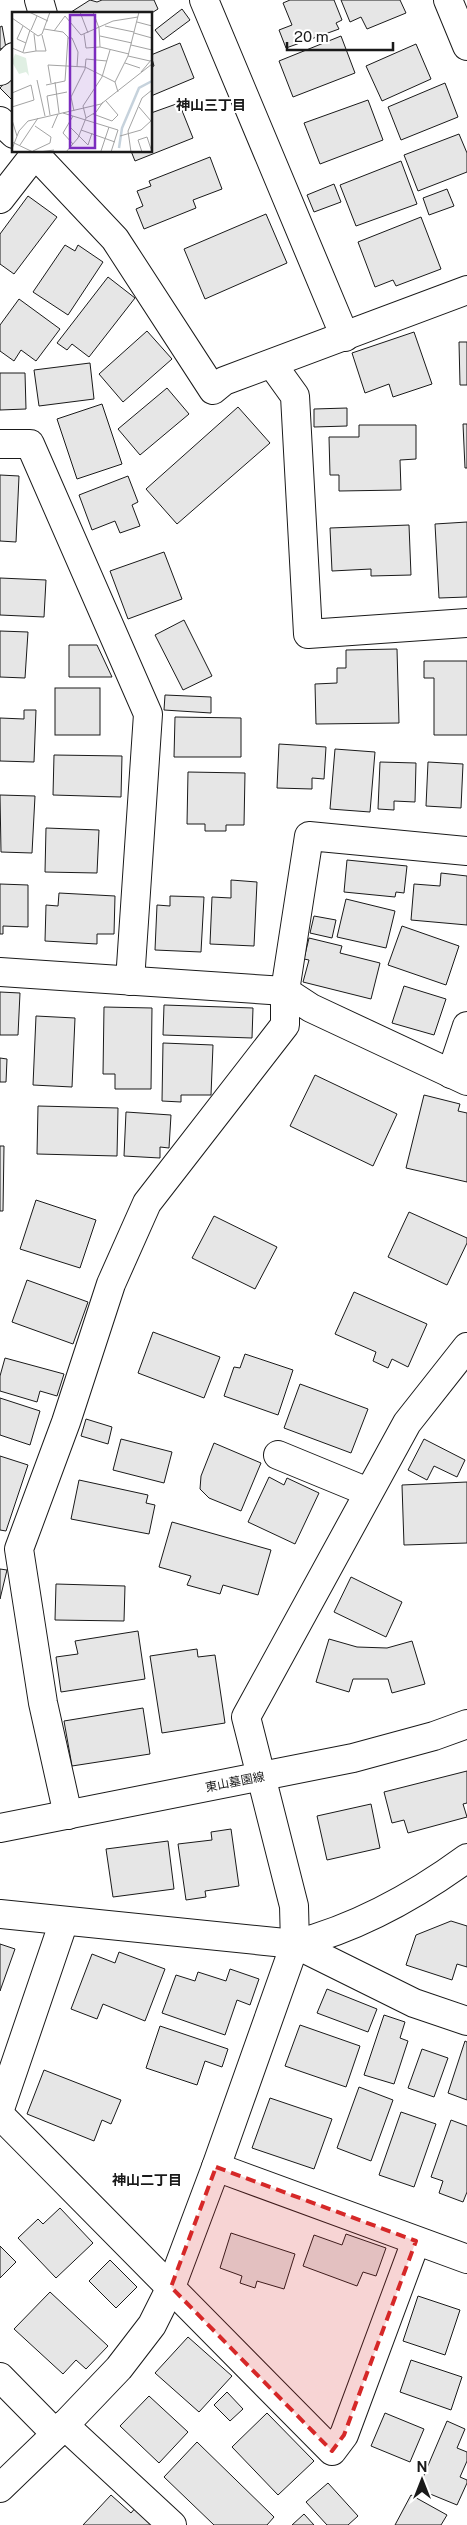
<svg xmlns="http://www.w3.org/2000/svg" width="467" height="2525" viewBox="0 0 467 2525" font-family="'Public Sans','Noto Sans JP',sans-serif">
<rect width="100%" height="100%" fill="#fff"/>
<g fill="#e6e6e6" stroke="#1a1a1a">
<path d="M 90,0 L 97,2 L 102,0 L 154,0 L 158,9 L 150,14 L 68,14 Z"/>
<path d="M 290,0 L 334,0 L 342,20 L 336,23 L 339,29 L 286,48 L 279,30 L 292,25 L 283,3 Z"/>
<path d="M 341,0 L 400,0 L 406,13 L 367,29 L 361,17 L 350,22 Z"/>
<path d="M 182,9 L 190,20 L 163,40 L 155,30 Z"/>
<path d="M 2,26 L 6,48 L 0,49 L 0,27 Z"/>
<path d="M 341,36 L 355,73 L 293,97 L 279,61 Z"/>
<path d="M 180,43 L 194,78 L 151,96 L 151,67 L 154,66 L 151,55 Z"/>
<path d="M 416,44 L 431,79 L 382,101 L 366,66 Z"/>
<path d="M 14,72 L 14,102 L 0,88 Z"/>
<path d="M 445,83 L 458,117 L 401,140 L 388,107 Z"/>
<path d="M 368,100 L 383,140 L 320,164 L 304,123 Z"/>
<path d="M 179,103 L 193,138 L 135,161 L 131,151 L 151,151 L 151,113 Z"/>
<path d="M 459,134 L 467,153 L 467,172 L 418,191 L 404,155 Z"/>
<path d="M 210,157 L 222,189 L 193,200 L 196,208 L 144,229 L 136,209 L 143,206 L 137,191 L 151,186 L 149,181 Z"/>
<path d="M 401,161 L 417,204 L 356,226 L 340,185 Z"/>
<path d="M 334,184 L 341,202 L 314,212 L 307,195 Z"/>
<path d="M 447,189 L 454,206 L 429,215 L 423,198 Z"/>
<path d="M 28,196 L 57,217 L 14,274 L 0,264 L 0,234 Z"/>
<path d="M 266,214 L 287,263 L 205,299 L 184,249 Z"/>
<path d="M 421,217 L 441,269 L 396,286 L 393,280 L 375,287 L 358,242 Z"/>
<path d="M 65,245 L 75,251 L 78,245 L 103,262 L 68,315 L 33,292 Z"/>
<path d="M 108,277 L 135,298 L 89,357 L 72,344 L 67,350 L 57,343 Z"/>
<path d="M 19,299 L 60,329 L 36,361 L 21,350 L 14,361 L 0,351 L 0,325 Z"/>
<path d="M 147,331 L 172,359 L 123,402 L 99,374 Z"/>
<path d="M 414,332 L 432,384 L 393,397 L 389,384 L 365,393 L 352,353 Z"/>
<path d="M 459,342 L 467,342 L 467,385 L 460,385 Z"/>
<path d="M 90,363 L 94,399 L 39,406 L 34,370 Z"/>
<path d="M 0,373 L 25,373 L 26,409 L 0,410 Z"/>
<path d="M 167,388 L 189,414 L 140,455 L 118,429 Z"/>
<path d="M 102,404 L 122,464 L 77,479 L 57,419 Z"/>
<path d="M 238,407 L 270,443 L 177,524 L 146,489 Z"/>
<path d="M 347,408 L 347,426 L 314,427 L 314,409 Z"/>
<path d="M 463,424 L 467,424 L 467,468 L 465,468 Z"/>
<path d="M 359,425 L 416,425 L 416,459 L 400,460 L 401,490 L 339,491 L 339,475 L 330,475 L 329,437 L 359,437 Z"/>
<path d="M 0,475 L 19,476 L 16,542 L 0,541 Z"/>
<path d="M 128,476 L 138,502 L 132,505 L 140,526 L 120,533 L 115,521 L 92,530 L 79,495 Z"/>
<path d="M 467,522 L 467,597 L 439,598 L 435,524 Z"/>
<path d="M 409,525 L 411,575 L 371,576 L 371,569 L 332,571 L 330,528 Z"/>
<path d="M 164,552 L 182,599 L 128,619 L 110,571 Z"/>
<path d="M 0,578 L 46,580 L 44,617 L 0,615 Z"/>
<path d="M 184,620 L 212,676 L 183,690 L 155,635 Z"/>
<path d="M 0,631 L 28,632 L 25,678 L 0,677 Z"/>
<path d="M 69,645 L 97,645 L 112,677 L 69,677 Z"/>
<path d="M 397,649 L 399,723 L 316,724 L 315,684 L 337,683 L 337,668 L 346,668 L 346,650 Z"/>
<path d="M 424,661 L 467,661 L 467,735 L 434,735 L 434,678 L 424,678 Z"/>
<rect x="55" y="688" width="45" height="47"/>
<path d="M 165,695 L 211,697 L 211,713 L 164,710 Z"/>
<path d="M 24,710 L 36,710 L 34,762 L 0,761 L 0,718 L 24,719 Z"/>
<path d="M 175,717 L 241,718 L 241,757 L 174,757 Z"/>
<path d="M 279,744 L 326,747 L 324,779 L 312,778 L 312,789 L 277,788 Z"/>
<path d="M 335,749 L 375,752 L 370,812 L 330,809 Z"/>
<path d="M 54,755 L 122,756 L 121,797 L 53,795 Z"/>
<path d="M 380,762 L 416,763 L 415,802 L 394,801 L 394,810 L 378,809 Z"/>
<path d="M 428,762 L 463,764 L 461,808 L 426,806 Z"/>
<path d="M 188,772 L 245,773 L 244,825 L 226,825 L 226,831 L 205,831 L 205,824 L 187,824 Z"/>
<path d="M 0,795 L 35,796 L 32,853 L 1,852 Z"/>
<path d="M 46,828 L 99,830 L 97,873 L 45,872 Z"/>
<path d="M 347,860 L 407,866 L 404,893 L 396,892 L 395,897 L 344,892 Z"/>
<path d="M 441,873 L 467,876 L 467,925 L 411,920 L 414,884 L 440,886 Z"/>
<path d="M 231,880 L 257,882 L 254,946 L 210,944 L 212,897 L 231,898 Z"/>
<path d="M 0,884 L 28,885 L 28,927 L 3,926 L 3,934 L 0,934 Z"/>
<path d="M 59,893 L 115,896 L 114,934 L 97,934 L 97,944 L 45,941 L 46,905 L 58,906 Z"/>
<path d="M 170,896 L 204,897 L 201,952 L 155,950 L 157,905 L 170,906 Z"/>
<path d="M 346,899 L 395,911 L 386,948 L 337,937 Z"/>
<path d="M 314,916 L 336,920 L 332,938 L 310,933 Z"/>
<path d="M 402,926 L 459,946 L 446,985 L 388,965 Z"/>
<path d="M 309,938 L 342,946 L 340,953 L 380,963 L 371,999 L 303,982 L 309,960 L 304,959 Z"/>
<path d="M 404,986 L 446,999 L 434,1035 L 392,1023 Z"/>
<path d="M 0,992 L 20,993 L 18,1035 L 0,1035 Z"/>
<path d="M 164,1005 L 253,1008 L 252,1038 L 163,1035 Z"/>
<path d="M 104,1007 L 152,1008 L 151,1089 L 115,1089 L 115,1074 L 103,1074 Z"/>
<path d="M 36,1016 L 75,1018 L 72,1087 L 33,1085 Z"/>
<path d="M 163,1043 L 213,1045 L 211,1095 L 181,1095 L 181,1102 L 162,1101 Z"/>
<path d="M 0,1058 L 7,1059 L 6,1082 L 0,1082 Z"/>
<path d="M 315,1075 L 397,1114 L 373,1166 L 290,1126 Z"/>
<path d="M 424,1095 L 460,1104 L 458,1111 L 467,1113 L 467,1182 L 406,1168 Z"/>
<path d="M 38,1106 L 118,1108 L 117,1156 L 37,1154 Z"/>
<path d="M 126,1112 L 171,1115 L 169,1148 L 160,1147 L 160,1158 L 124,1156 Z"/>
<path d="M 0,1146 L 4,1146 L 3,1211 L 0,1211 Z"/>
<path d="M 36,1200 L 96,1220 L 80,1268 L 20,1249 Z"/>
<path d="M 409,1212 L 467,1238 L 467,1243 L 447,1285 L 388,1257 Z"/>
<path d="M 214,1216 L 277,1247 L 255,1289 L 192,1258 Z"/>
<path d="M 27,1280 L 88,1302 L 73,1344 L 12,1322 Z"/>
<path d="M 354,1292 L 427,1324 L 408,1367 L 392,1359 L 388,1368 L 373,1361 L 376,1352 L 335,1334 Z"/>
<path d="M 153,1332 L 220,1357 L 204,1398 L 138,1373 Z"/>
<path d="M 245,1354 L 293,1370 L 278,1415 L 224,1396 L 234,1367 L 240,1368 Z"/>
<path d="M 5,1358 L 64,1374 L 57,1396 L 40,1391 L 37,1402 L 0,1391 L 0,1376 Z"/>
<path d="M 300,1384 L 368,1409 L 351,1453 L 284,1428 Z"/>
<path d="M 0,1398 L 40,1411 L 30,1445 L 0,1435 Z"/>
<path d="M 86,1419 L 112,1427 L 108,1444 L 81,1436 Z"/>
<path d="M 121,1439 L 172,1452 L 164,1483 L 113,1470 Z"/>
<path d="M 424,1439 L 465,1460 L 457,1477 L 434,1466 L 427,1480 L 408,1470 Z"/>
<path d="M 214,1443 L 261,1463 L 241,1511 L 209,1498 L 200,1489 L 201,1476 Z"/>
<path d="M 0,1456 L 28,1465 L 6,1531 L 0,1530 Z"/>
<path d="M 269,1477 L 284,1485 L 287,1478 L 319,1493 L 295,1544 L 248,1522 Z"/>
<path d="M 79,1480 L 148,1495 L 146,1503 L 155,1505 L 149,1534 L 71,1519 Z"/>
<path d="M 467,1482 L 467,1543 L 404,1545 L 402,1485 Z"/>
<path d="M 172,1522 L 271,1550 L 258,1595 L 223,1585 L 220,1594 L 187,1585 L 191,1576 L 159,1567 Z"/>
<path d="M 0,1569 L 7,1570 L 0,1599 Z"/>
<path d="M 351,1577 L 402,1602 L 386,1637 L 334,1612 Z"/>
<path d="M 56,1584 L 125,1586 L 124,1621 L 55,1620 Z"/>
<path d="M 138,1631 L 145,1679 L 61,1692 L 56,1657 L 78,1654 L 75,1641 Z"/>
<path d="M 329,1639 L 357,1647 L 387,1648 L 412,1641 L 425,1684 L 392,1693 L 388,1679 L 353,1679 L 349,1692 L 316,1682 Z"/>
<path d="M 197,1649 L 198,1657 L 215,1655 L 225,1723 L 162,1733 L 150,1656 Z"/>
<path d="M 143,1708 L 150,1754 L 72,1766 L 64,1721 Z"/>
<path d="M 467,1771 L 467,1803 L 463,1804 L 467,1817 L 408,1833 L 404,1820 L 392,1823 L 384,1792 Z"/>
<path d="M 371,1804 L 380,1848 L 327,1860 L 317,1816 Z"/>
<path d="M 231,1829 L 239,1886 L 205,1891 L 206,1897 L 186,1900 L 178,1844 L 212,1840 L 211,1832 Z"/>
<path d="M 168,1841 L 174,1889 L 113,1897 L 106,1849 Z"/>
<path d="M 451,1921 L 467,1926 L 467,1967 L 457,1964 L 452,1980 L 406,1965 L 416,1935 Z"/>
<path d="M 0,1944 L 15,1949 L 0,1991 Z"/>
<path d="M 119,1952 L 165,1969 L 145,2021 L 103,2004 L 97,2019 L 71,2009 L 92,1954 L 115,1963 Z"/>
<path d="M 230,1969 L 259,1979 L 250,2005 L 237,2000 L 225,2035 L 162,2013 L 176,1975 L 195,1981 L 198,1972 L 226,1981 Z"/>
<path d="M 327,1989 L 377,2009 L 368,2032 L 317,2013 Z"/>
<path d="M 384,2015 L 405,2022 L 400,2038 L 408,2041 L 394,2084 L 364,2075 Z"/>
<path d="M 300,2025 L 360,2046 L 346,2087 L 285,2066 Z"/>
<path d="M 160,2026 L 228,2049 L 222,2067 L 205,2061 L 197,2085 L 146,2068 Z"/>
<path d="M 465,2041 L 467,2042 L 467,2100 L 448,2093 Z"/>
<path d="M 422,2049 L 448,2058 L 434,2097 L 408,2088 Z"/>
<path d="M 44,2070 L 121,2100 L 111,2124 L 102,2120 L 94,2141 L 27,2114 Z"/>
<path d="M 359,2087 L 393,2100 L 371,2161 L 337,2148 Z"/>
<path d="M 270,2098 L 332,2119 L 314,2169 L 252,2148 Z"/>
<path d="M 401,2112 L 436,2124 L 414,2187 L 379,2175 Z"/>
<path d="M 451,2120 L 467,2126 L 467,2192 L 463,2202 L 439,2193 L 443,2181 L 431,2177 Z"/>
<path d="M 60,2208 L 93,2243 L 56,2278 L 18,2238 L 38,2219 L 43,2224 Z"/>
<path d="M 231,2233 L 295,2254 L 284,2289 L 257,2281 L 255,2288 L 240,2283 L 242,2276 L 220,2268 Z"/>
<path d="M 346,2234 L 386,2248 L 376,2276 L 363,2272 L 357,2286 L 303,2266 L 314,2235 L 342,2245 Z"/>
<path d="M 0,2246 L 16,2262 L 0,2278 Z"/>
<path d="M 110,2260 L 137,2287 L 116,2308 L 89,2281 Z"/>
<path d="M 50,2292 L 108,2346 L 86,2369 L 76,2360 L 63,2374 L 14,2329 Z"/>
<path d="M 418,2296 L 460,2310 L 445,2355 L 403,2341 Z"/>
<path d="M 188,2337 L 232,2376 L 199,2412 L 155,2373 Z"/>
<path d="M 411,2360 L 462,2377 L 451,2410 L 400,2392 Z"/>
<path d="M 227,2392 L 243,2409 L 230,2421 L 214,2405 Z"/>
<path d="M 149,2396 L 188,2432 L 159,2463 L 120,2426 Z"/>
<path d="M 267,2413 L 314,2461 L 278,2495 L 232,2447 Z"/>
<path d="M 385,2413 L 424,2429 L 410,2462 L 371,2446 Z"/>
<path d="M 447,2421 L 465,2429 L 457,2448 L 467,2452 L 467,2461 L 460,2477 L 467,2480 L 467,2483 L 457,2505 L 418,2489 Z"/>
<path d="M 197,2442 L 274,2517 L 267,2525 L 214,2525 L 164,2477 Z"/>
<path d="M 328,2483 L 358,2516 L 348,2525 L 327,2525 L 306,2502 Z"/>
<path d="M 111,2495 L 131,2513 L 137,2506 L 154,2522 L 151,2525 L 83,2525 Z"/>
<path d="M 411,2495 L 447,2515 L 441,2525 L 395,2525 Z"/>
<path d="M 304,2514 L 314,2525 L 292,2525 Z"/>
</g>
<g fill="none" stroke-linecap="round" stroke-linejoin="round">
<defs>
<g id="minor">
<path d="M 39,0 L 43,14"/>
<path d="M 204,0 L 345,337"/>
<path d="M 448,0 L 467,46"/>
<path d="M 0,71 L 14,57"/>
<path d="M 0,121 L 14,134"/>
<path d="M 32,151 L 115,239 L 213,390 L 224,381 L 467,290"/>
<path d="M 0,199 L 35,154"/>
<path d="M 272,364 L 295,396 L 308,634 L 467,623"/>
<path d="M 0,444 L 30,444 L 148,714 L 130,981"/>
<path d="M 0,972 L 285,991 L 311,1008 L 467,1081"/>
<path d="M 451,1074 L 467,1026"/>
<path d="M 278,1455 L 368,1492"/>
<path d="M 68,1815 L 43,1703 L 19,1549 L 66,1422 L 111,1284 L 147,1203 L 285,1025 L 285,991 L 309,836 L 467,851"/>
<path d="M 0,1914 L 295,1944 L 414,2003 L 467,2021"/>
<path d="M 295,1944 L 294,1906 L 246,1717 L 407,1423 L 467,1347"/>
<path d="M 0,2109 L 64,1921"/>
<path d="M 0,2115 L 332,2451 L 344,2435 L 416,2241"/>
<path d="M 216,2167 L 467,2259"/>
<path d="M 0,2377 L 56,2434"/>
<path d="M 64,2425 L 172,2525"/>
<path d="M 0,2488 L 56,2434 L 119,2368 L 152,2325 L 171,2287 L 216,2167 L 295,1944 C 357,1928 415,1896 467,1858"/>
</g>
<path id="tertiary" d="M 0,1828 L 353,1758 L 434,1736 L 467,1724"/>
</defs>
<use href="#minor" stroke="#1a1a1a" stroke-width="30"/>
<use href="#tertiary" stroke="#1a1a1a" stroke-width="30"/>
<use href="#minor" stroke="#fff" stroke-width="28"/>
<use href="#tertiary" stroke="#fff" stroke-width="28"/>
</g>
<path fill="#d62828" fill-opacity="0.2" stroke="#d62828" stroke-width="4" stroke-dasharray="10 6" stroke-linejoin="round" d="M 216,2167 L 416,2241 L 344,2435 L 332,2451 L 171,2287 Z"/>
<g text-anchor="middle" stroke-width="4" stroke-linejoin="round" paint-order="stroke">
<g font-size="12" fill="#1a1a1a" stroke="#fff">
<text transform="translate(235 1782) rotate(-11)" y="4">東山墓園線</text>
</g>
<g font-size="14" font-weight="bold" fill="#1a1a1a" stroke="#fff">
<text x="211" y="110">神山三丁目</text>
<text x="147" y="2185">神山二丁目</text>
</g>
</g>
<g transform="translate(12 12)">
<rect width="140" height="140" fill="#fff"/>
<path d="M 3,42 L 14,46 L 17,64 L 14,60 L 7,62 L 0,50 Z" fill="#e0efe3"/>
<path fill="none" stroke="#c6d2dc" stroke-width="2.5" d="M 107,136 L 110,116 L 127,76 L 140,69"/>
<path fill="none" stroke="#a3a3a3" stroke-width="1" d="M 17,0 L 36,9M 68,0 L 76,21M 81,0 L 87,16 L 88,35M 0,6 L 26,24 L 30,22 L 38,0M 125,10 L 140,14M 11,14 L 5,27 L 14,31M 93,14 L 122,20M 32,17 L 51,20 L 56,25 L 53,69 L 34,73M 19,18 L 25,4M 42,19 L 53,4 L 69,23 L 101,9 L 126,5M 122,21 L 140,26M 72,22 L 74,36 L 88,35 L 117,42M 88,24 L 120,31M 56,26 L 60,26 L 66,40 L 65,55M 119,33 L 140,38M 0,36 L 12,41 L 24,39 L 22,22M 24,39 L 34,39 L 30,23M 11,40 L 18,18M 116,44 L 138,49M 113,51 L 128,56M 129,60 L 140,47M 25,68 L 33,104M 43,70 L 47,101M 39,71 L 36,53 L 73,55 L 103,70M 106,80 L 103,70 L 116,44 L 127,0M 0,81 L 19,73 L 22,88 L 0,95M 127,95 L 139,109M 62,99 L 59,85 L 73,57 L 74,47 L 95,49M 51,101 L 106,118 L 99,140M 81,102 L 100,109 L 106,103 L 94,89M 38,103 L 35,84 L 55,80M 74,106 L 71,94 L 90,65 L 98,38M 0,108 L 5,124M 58,115 L 76,133 L 80,121M 40,116 L 46,102M 69,118 L 103,130M 108,124 L 129,118 L 140,108M 0,130 L 21,140M 61,132 L 51,121 L 61,104M 8,133 L 26,106M 0,137 L 7,119 L 16,109 L 89,92 L 140,52M 21,139 L 38,131 L 39,125 L 23,114M 89,139 L 97,115M 27,140 L 42,138M 54,140 L 66,126 L 74,106 L 84,100 L 91,90M 119,140 L 116,119 L 130,86 L 140,78M 130,140 L 126,128 L 135,125 L 140,140"/>
<path fill="#7b2cbf" fill-opacity="0.15" stroke="#7b2cbf" stroke-width="2.5" d="M 58,3 L 83,3 L 83,136 L 58,136 Z"/>
<rect width="140" height="140" fill="none" stroke="#1a1a1a" stroke-width="2.5"/>
</g>
<g transform="translate(422 2480)" stroke="#ffffff" stroke-width="4" paint-order="stroke">
<path d="M0-4L9 19L0 12L-9 19Z" fill="#1a1a1a"/>
<text y="-8" font-size="14" font-weight="bold" text-anchor="middle" fill="#1a1a1a">N</text>
</g>
<path d="M287 42v8h106v-8" fill="none" stroke="#1a1a1a" stroke-width="2.5"/>
<text x="294" y="42" font-size="15" fill="#1a1a1a" stroke="#ffffff" stroke-width="4" paint-order="stroke">20 m</text>
</svg>
